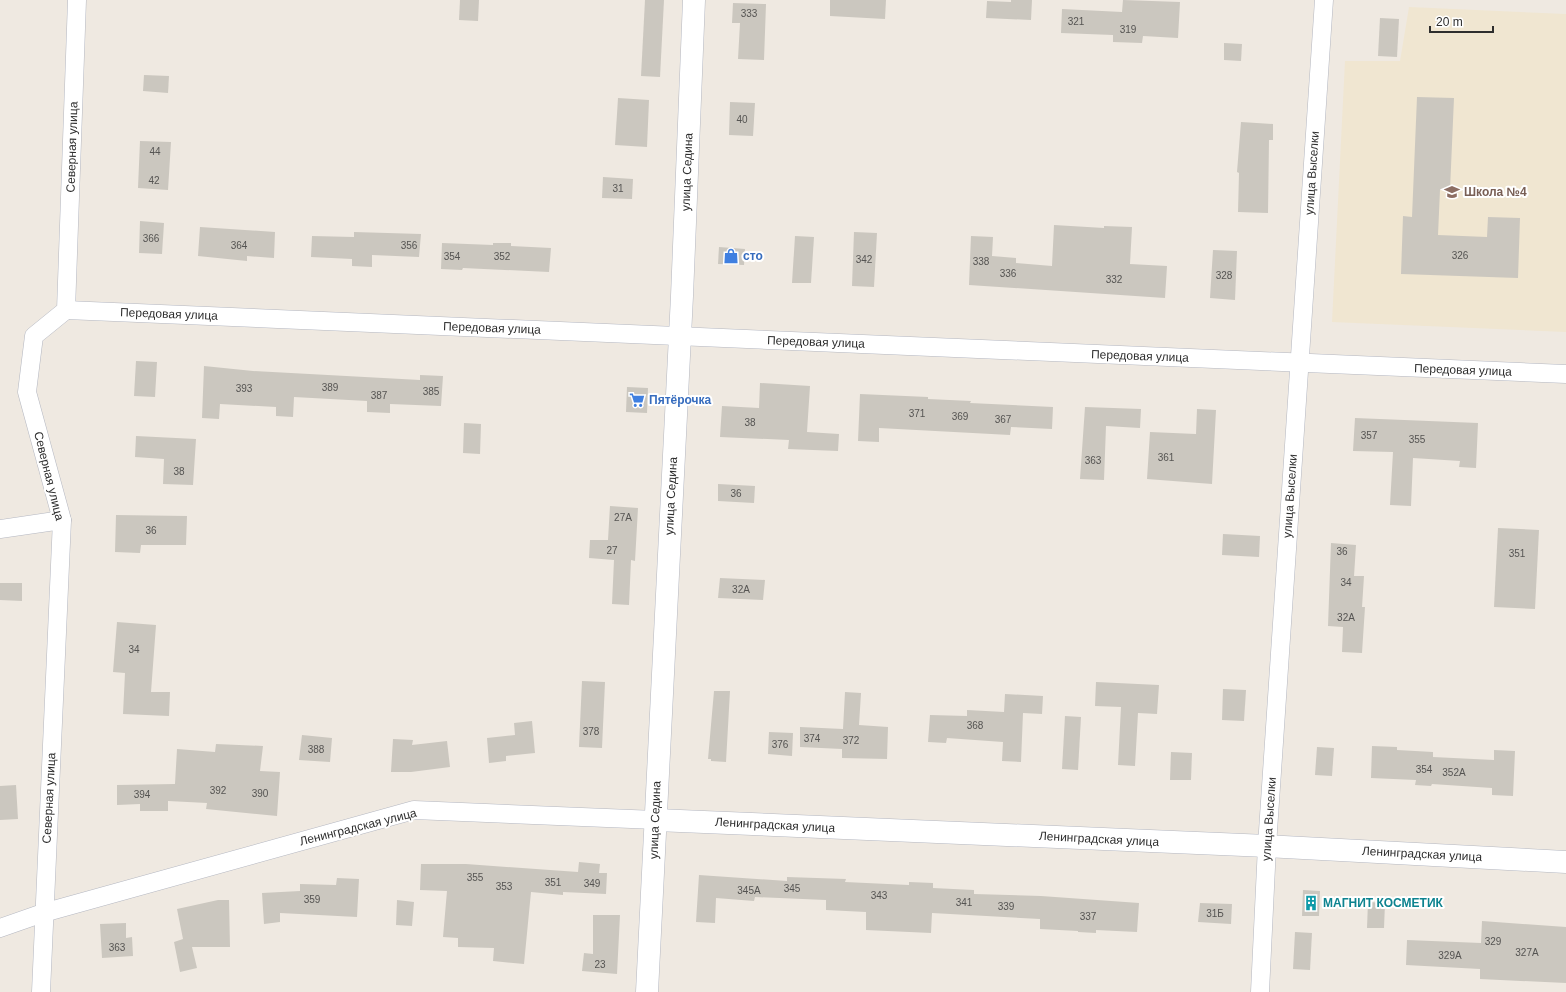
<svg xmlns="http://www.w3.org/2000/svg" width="1566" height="992" font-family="Arial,sans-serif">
	<rect width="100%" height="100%" fill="#efe9e1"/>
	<!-- education -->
	<polygon fill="#f0e6d1" points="1409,7 1566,14 1566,332 1332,322 1345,61 1400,61"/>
	<!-- building -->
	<g fill="#cbc7bf">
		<polygon points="460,0 479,0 478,21 459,20"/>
		<polygon points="645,0 664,0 660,77 641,76"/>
		<polygon points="830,0 886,0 885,19 830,16"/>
		<polygon points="1011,0 1032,0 1031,20 986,18 987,1 1011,2"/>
		<polygon points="1123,0 1180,2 1178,38 1143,36 1142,43 1113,42 1113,35 1061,33 1062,9 1122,12"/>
		<polygon points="733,3 766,4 764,60 738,59 740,23 732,23"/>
		<polygon points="1380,18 1399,19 1397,57 1378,56"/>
		<polygon points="1224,43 1242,44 1241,61 1224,60"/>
		<polygon points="144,75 169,76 168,93 143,91"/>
		<polygon points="1417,97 1454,98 1450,190 1440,190 1438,235 1487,237 1488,217 1520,218 1518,278 1401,274 1403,216 1412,217"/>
		<polygon points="618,98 649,100 647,147 615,145"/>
		<polygon points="730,102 755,103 753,136 729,135"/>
		<polygon points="1241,122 1273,124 1273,140 1269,140 1268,213 1238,212 1239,173 1237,172"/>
		<polygon points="140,141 171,142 168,190 138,188"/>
		<polygon points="603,177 633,179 632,199 602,198"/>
		<polygon points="140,221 164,223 162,254 139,253"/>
		<polygon points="1054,225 1104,228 1104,226 1132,227 1130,264 1167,266 1165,298 969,285 971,236 993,237 992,256 1016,258 1016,263 1052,266"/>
		<polygon points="200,227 275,232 274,258 247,256 247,261 198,256"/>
		<polygon points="354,232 421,234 419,257 372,255 372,267 352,266 352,259 311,257 312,236 354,237"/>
		<polygon points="854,232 877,233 874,287 852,286"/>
		<polygon points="795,236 814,237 811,283 792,283"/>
		<polygon points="442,243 493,245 493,243 511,243 511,246 551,248 549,272 463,268 462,270 441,269"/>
		<polygon points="719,247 745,249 744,265 718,264"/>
		<polygon points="1213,250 1237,251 1235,300 1210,298"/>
		<polygon points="136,361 157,362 155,397 134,396"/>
		<polygon points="204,366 253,371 420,380 420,375 443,376 441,406 390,404 390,413 367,412 367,401 294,397 293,417 276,416 276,407 220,404 219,419 202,418"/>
		<polygon points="760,383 810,386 807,432 839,434 838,451 788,449 789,440 720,437 722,406 759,408"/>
		<polygon points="627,387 648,388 647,413 626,412"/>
		<polygon points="860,394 928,397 928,399 971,401 970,403 1053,407 1052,429 1011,427 1010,435 879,428 879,442 858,441"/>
		<polygon points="1085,407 1141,409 1140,428 1106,426 1104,480 1080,479"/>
		<polygon points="1197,409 1216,410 1212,484 1147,479 1150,432 1196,434"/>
		<polygon points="1355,418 1478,423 1476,468 1459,467 1460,461 1413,458 1411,506 1390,505 1393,452 1353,451"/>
		<polygon points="464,423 481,424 480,454 463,453"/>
		<polygon points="136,436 196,439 193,485 163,484 164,459 135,457"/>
		<polygon points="718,484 755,486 754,503 718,501"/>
		<polygon points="610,506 638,508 635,561 631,560 629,605 612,604 614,560 589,558 590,540 608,540"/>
		<polygon points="116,515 187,516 186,545 141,545 140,553 115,552"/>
		<polygon points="1498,528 1539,530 1535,609 1494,607"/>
		<polygon points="1223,534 1260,536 1259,557 1222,555"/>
		<polygon points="1331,543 1356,545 1354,576 1364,576 1362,607 1365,607 1362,653 1342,652 1343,627 1328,626"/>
		<polygon points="720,578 765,580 763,600 718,598"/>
		<polygon points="0,583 22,583 22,601 0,600"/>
		<polygon points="117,622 156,625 151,692 170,692 169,716 123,714 125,673 113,672"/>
		<polygon points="582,681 605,682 602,748 579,747"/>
		<polygon points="1096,682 1159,685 1157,714 1138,713 1135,766 1118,765 1121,707 1095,706"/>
		<polygon points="1223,689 1246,690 1244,721 1222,720"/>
		<polygon points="714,691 730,691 726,762 711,761 711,759 708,759"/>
		<polygon points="845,692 861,693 859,725 888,727 887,759 842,758 842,749 800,747 800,727 843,729"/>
		<polygon points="1005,694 1043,696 1042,714 1023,713 1021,762 1002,761 1003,742 947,738 946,743 928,742 930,715 967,716 967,710 1004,712"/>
		<polygon points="1065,716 1081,717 1078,770 1062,769"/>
		<polygon points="532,721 535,753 506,756 506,761 489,763 487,738 515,735 514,723"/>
		<polygon points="769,732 793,733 792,756 768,754"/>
		<polygon points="302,735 332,738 330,762 299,760"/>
		<polygon points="393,739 413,740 412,745 447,741 450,767 411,772 391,772"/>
		<polygon points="216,744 263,746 260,771 280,772 277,816 206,809 207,803 168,801 168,811 140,811 140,804 117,805 117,785 175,784 177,749 215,752"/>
		<polygon points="1372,746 1397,747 1397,750 1433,752 1433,757 1494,760 1494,750 1515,751 1513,796 1492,795 1492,788 1432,784 1431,786 1415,785 1416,780 1371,778"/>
		<polygon points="1317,747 1334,748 1332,776 1315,775"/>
		<polygon points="1171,752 1192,753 1191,780 1170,780"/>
		<polygon points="16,785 18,819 0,820 0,786"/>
		<polygon points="579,862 600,864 599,873 607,873 606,894 563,892 563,895 531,892 524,964 493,961 494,948 458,947 458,938 443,937 447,891 420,890 421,864 466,864 578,872"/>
		<polygon points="699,875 787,881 787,877 846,879 845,882 909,885 909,882 933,883 933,888 974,890 974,894 1041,896 1139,903 1137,932 1096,930 1096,933 1078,932 1078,931 1040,929 1040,919 932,913 931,933 866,930 866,912 826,910 826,900 755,897 754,901 716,898 715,923 696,922"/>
		<polygon points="337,878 359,879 357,917 280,913 280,922 264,924 262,893 300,891 300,884 336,885"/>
		<polygon points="1303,890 1320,891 1319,916 1302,916"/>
		<polygon points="218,900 229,900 230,947 192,947 197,968 180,972 174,942 183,939 177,909"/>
		<polygon points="397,900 414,902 412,926 396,925"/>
		<polygon points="1368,902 1385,903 1384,928 1367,928"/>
		<polygon points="1200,903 1232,904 1231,924 1198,922"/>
		<polygon points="593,915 620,915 617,974 582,971 584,953 593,954"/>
		<polygon points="1482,921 1566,927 1566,983 1480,979 1480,969 1406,965 1407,940 1481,943"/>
		<polygon points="126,923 126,938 132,937 133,956 102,958 100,924"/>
		<polygon points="1295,932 1312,933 1310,970 1293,969"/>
	</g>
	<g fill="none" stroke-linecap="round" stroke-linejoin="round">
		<!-- street casing -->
		<g stroke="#b4b7c1" stroke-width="19">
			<g id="street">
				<polyline points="66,310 1566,374"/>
				<polyline points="0,529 62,520"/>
				<polyline points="0,928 43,913 414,810 656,820"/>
				<polyline points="41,992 62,520 27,392 34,336 66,310 77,0"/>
				<polyline points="1260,992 1267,846 1324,0"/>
			</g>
		</g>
		<!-- secondary casing -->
		<g stroke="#b4b7c1" stroke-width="23">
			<g id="secondary">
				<polyline points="656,820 1267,846 1566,862"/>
				<polyline points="647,992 682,296 694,0"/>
			</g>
		</g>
		<!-- street -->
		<use href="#street" stroke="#fff" stroke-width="18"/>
		<!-- secondary -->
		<use href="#secondary" stroke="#fff" stroke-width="22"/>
	</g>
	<!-- icons -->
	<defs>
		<g id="school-bare" transform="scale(1.2)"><path d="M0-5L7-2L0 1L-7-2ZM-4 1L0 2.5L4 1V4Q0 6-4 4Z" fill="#8d6e63" stroke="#fff" stroke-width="2.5" paint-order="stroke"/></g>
		<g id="shop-bare" transform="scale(1.2)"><path d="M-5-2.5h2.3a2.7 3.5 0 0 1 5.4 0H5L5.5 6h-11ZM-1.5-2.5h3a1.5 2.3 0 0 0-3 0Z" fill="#3f7fe0" stroke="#fff" stroke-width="2.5" paint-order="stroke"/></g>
		<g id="supermarket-bare" transform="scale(1.2)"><path d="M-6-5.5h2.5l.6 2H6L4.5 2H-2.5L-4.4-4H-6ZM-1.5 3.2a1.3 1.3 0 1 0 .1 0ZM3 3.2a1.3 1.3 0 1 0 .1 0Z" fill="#3f7fe0" stroke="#fff" stroke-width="2.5" paint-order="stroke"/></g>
		<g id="building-bare" transform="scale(1.2)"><path d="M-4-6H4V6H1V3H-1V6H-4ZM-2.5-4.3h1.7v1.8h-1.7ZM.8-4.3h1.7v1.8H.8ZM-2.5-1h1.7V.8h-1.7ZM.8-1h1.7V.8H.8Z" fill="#0f9aa8" stroke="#fff" stroke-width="2.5" paint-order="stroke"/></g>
	</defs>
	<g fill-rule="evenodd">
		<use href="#school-bare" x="1452" y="192"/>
		<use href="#shop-bare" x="731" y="256"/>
		<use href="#supermarket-bare" x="637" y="400"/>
		<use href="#building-bare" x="1311" y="903"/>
	</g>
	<g text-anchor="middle" stroke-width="4" stroke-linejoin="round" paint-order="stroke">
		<!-- number labels -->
		<g font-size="10" fill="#555452">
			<text x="749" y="17">333</text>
			<text x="1076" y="25">321</text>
			<text x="1128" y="33">319</text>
			<text x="742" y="123">40</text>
			<text x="155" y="155">44</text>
			<text x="154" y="184">42</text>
			<text x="618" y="192">31</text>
			<text x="151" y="242">366</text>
			<text x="239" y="249">364</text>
			<text x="409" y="249">356</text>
			<text x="1460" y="259">326</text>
			<text x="452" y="260">354</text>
			<text x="502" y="260">352</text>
			<text x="864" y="263">342</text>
			<text x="981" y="265">338</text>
			<text x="1008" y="277">336</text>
			<text x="1224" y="279">328</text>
			<text x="1114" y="283">332</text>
			<text x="330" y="391">389</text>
			<text x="244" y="392">393</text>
			<text x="431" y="395">385</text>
			<text x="379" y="399">387</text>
			<text x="917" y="417">371</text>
			<text x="960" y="420">369</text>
			<text x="1003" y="423">367</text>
			<text x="750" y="426">38</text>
			<text x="1369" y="439">357</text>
			<text x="1417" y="443">355</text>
			<text x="1166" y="461">361</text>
			<text x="1093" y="464">363</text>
			<text x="179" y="475">38</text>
			<text x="736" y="497">36</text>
			<text x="623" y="521">27А</text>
			<text x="151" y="534">36</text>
			<text x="612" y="554">27</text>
			<text x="1342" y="555">36</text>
			<text x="1517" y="557">351</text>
			<text x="1346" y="586">34</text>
			<text x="741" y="593">32А</text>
			<text x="1346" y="621">32А</text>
			<text x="134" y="653">34</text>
			<text x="975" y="729">368</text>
			<text x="591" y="735">378</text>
			<text x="812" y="742">374</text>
			<text x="851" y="744">372</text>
			<text x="780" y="748">376</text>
			<text x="316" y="753">388</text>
			<text x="1424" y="773">354</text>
			<text x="1454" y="776">352А</text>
			<text x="218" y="794">392</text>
			<text x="260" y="797">390</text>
			<text x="142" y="798">394</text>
			<text x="475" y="881">355</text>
			<text x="553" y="886">351</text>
			<text x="592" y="887">349</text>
			<text x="504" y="890">353</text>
			<text x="792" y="892">345</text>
			<text x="749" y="894">345А</text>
			<text x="879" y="899">343</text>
			<text x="312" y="903">359</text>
			<text x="964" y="906">341</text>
			<text x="1006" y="910">339</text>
			<text x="1215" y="917">31Б</text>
			<text x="1088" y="920">337</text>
			<text x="1493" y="945">329</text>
			<text x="117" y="951">363</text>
			<text x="1527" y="956">327А</text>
			<text x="1450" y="959">329А</text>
			<text x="600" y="968">23</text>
		</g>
		<!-- street labels -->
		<g font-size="12" fill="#2e2e2e" stroke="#fff">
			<text transform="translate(72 147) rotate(-88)" y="4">Северная улица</text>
			<text transform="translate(687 172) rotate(-88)" y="4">улица Седина</text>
			<text transform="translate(1312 173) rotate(-86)" y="4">улица Выселки</text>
			<text transform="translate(169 314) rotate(2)" y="4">Передовая улица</text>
			<text transform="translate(492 328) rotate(2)" y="4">Передовая улица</text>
			<text transform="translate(816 342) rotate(2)" y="4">Передовая улица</text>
			<text transform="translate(1140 356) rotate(2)" y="4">Передовая улица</text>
			<text transform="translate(1463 370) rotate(2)" y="4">Передовая улица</text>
			<text transform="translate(49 476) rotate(76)" y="4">Северная улица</text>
			<text transform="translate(671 496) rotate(-87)" y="4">улица Седина</text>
			<text transform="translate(1290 496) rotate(-86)" y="4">улица Выселки</text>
			<text transform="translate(49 798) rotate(-87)" y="4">Северная улица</text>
			<text transform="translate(1269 819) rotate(-86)" y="4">улица Выселки</text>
			<text transform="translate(655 820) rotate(-88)" y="4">улица Седина</text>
			<text transform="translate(775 825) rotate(3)" y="4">Ленинградская улица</text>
			<text transform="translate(358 827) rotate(-14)" y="4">Ленинградская улица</text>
			<text transform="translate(1099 839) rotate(3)" y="4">Ленинградская улица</text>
			<text transform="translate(1422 854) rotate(3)" y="4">Ленинградская улица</text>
		</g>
		<!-- education labels -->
		<g font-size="12" font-weight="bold" fill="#785e54" stroke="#fff" text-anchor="start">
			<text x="1464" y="196">Школа №4</text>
		</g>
		<!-- shop labels -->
		<g font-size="12" font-weight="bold" fill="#366cbe" stroke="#fff" text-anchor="start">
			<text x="743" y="260">сто</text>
			<text x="649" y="404">Пятёрочка</text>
		</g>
		<!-- culture labels -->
		<g font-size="12" font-weight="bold" fill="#0d838f" stroke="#fff" text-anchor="start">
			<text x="1323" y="907">МАГНИТ КОСМЕТИК</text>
		</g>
	</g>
	<!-- scale -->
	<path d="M1430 26v6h63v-6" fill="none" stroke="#2e2e2e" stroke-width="2"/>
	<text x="1436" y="26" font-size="12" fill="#2e2e2e" stroke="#ffffff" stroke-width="3" paint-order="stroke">20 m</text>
</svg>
